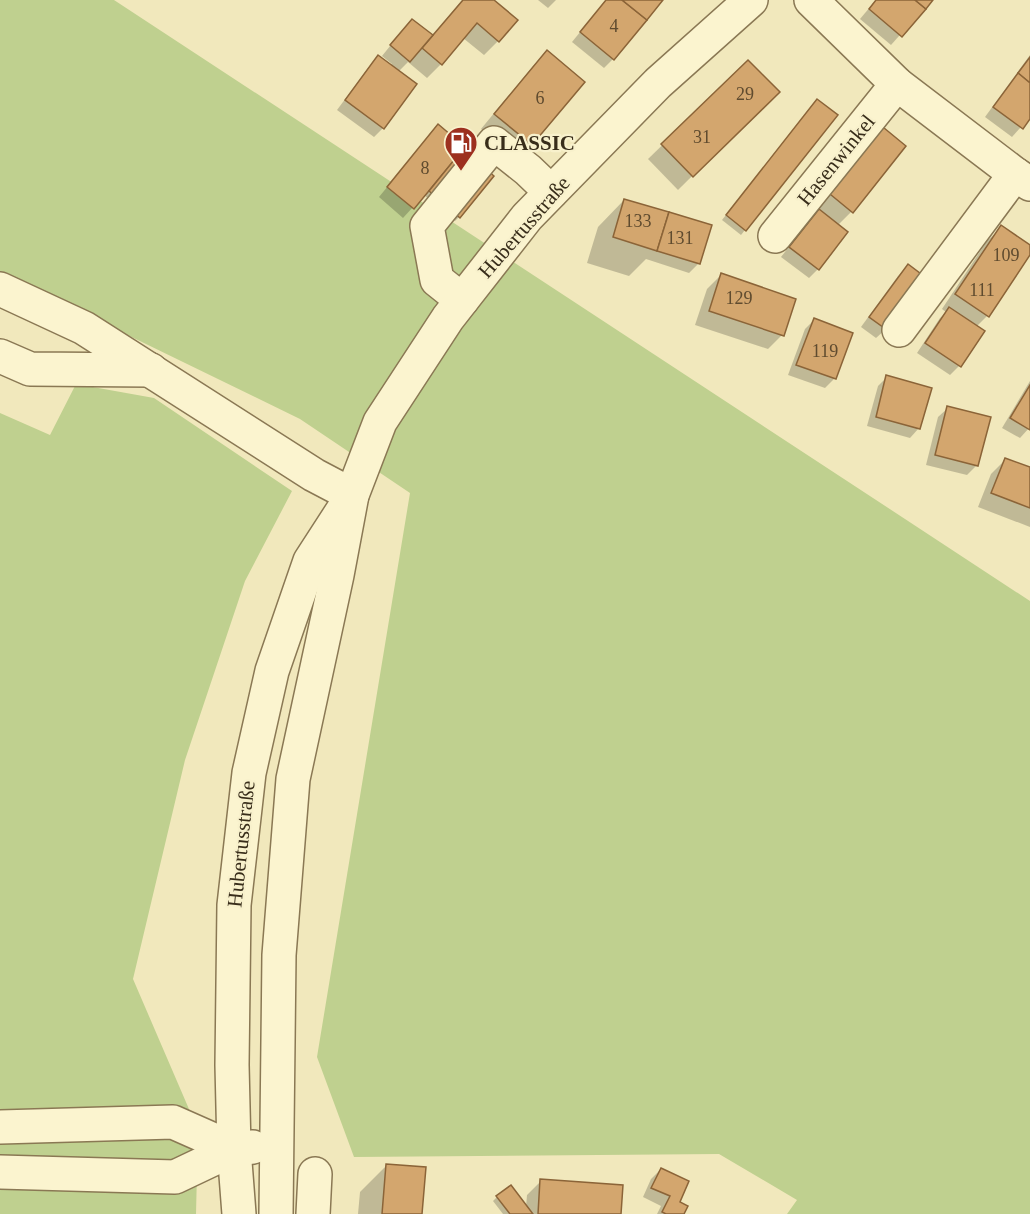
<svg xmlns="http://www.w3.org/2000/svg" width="1030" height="1214" font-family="Georgia,serif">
	<rect width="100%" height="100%" fill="#f1e8bc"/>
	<!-- green -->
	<g fill="#bfd08f">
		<polygon points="0,0 114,0 1030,601 1030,1214 787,1214 797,1200 719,1154 354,1157 317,1057 410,493 300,419 0,273"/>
		<polygon points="76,384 154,398 292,491 245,581 185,760 133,979 198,1130 196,1214 0,1214 0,413 50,435"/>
	</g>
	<!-- shadow -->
	<g fill="#0003">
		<polygon points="462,0 492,0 498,41 484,55 463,38 441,64 427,78 408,62 398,72 383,128 374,137 337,110 369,67 378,57 390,66 392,64 382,56 403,30 432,36"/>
		<polygon points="538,0 556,0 548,8"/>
		<polygon points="606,0 661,0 613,59 604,68 572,42"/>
		<polygon points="876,0 931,0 891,45 860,19"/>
		<polygon points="547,52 583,82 531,144 517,158 481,129 533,66"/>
		<polygon points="1030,55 1030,117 1012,137 985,117"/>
		<polygon points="748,62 777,92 678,190 648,159"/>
		<polygon points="813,105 745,230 741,235 722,220"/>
		<polygon points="429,136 459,217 455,221 424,195 403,218 379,197"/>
		<polygon points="864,140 851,212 838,225 818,269 809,278 781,257 810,220 819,211 812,205"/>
		<polygon points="624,200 699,263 689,273 646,259 629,276 587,263 598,227"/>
		<polygon points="1002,227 1030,247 1030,253 987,316 976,327 959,366 950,375 917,353 940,318 946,312 942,309 987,241"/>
		<polygon points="908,266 886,329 876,338 861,327 898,276"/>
		<polygon points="721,275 782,335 768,349 695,325 707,289"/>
		<polygon points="814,320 851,334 834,379 825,388 788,375 805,329"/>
		<polygon points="887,377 919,428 910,438 867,426 878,386"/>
		<polygon points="1030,381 1030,427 1020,438 1002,428"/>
		<polygon points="948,408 977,465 967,475 926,465 938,417"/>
		<polygon points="1005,460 1030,469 1030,527 978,507 991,474"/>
		<polygon points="386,1166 421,1214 358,1214 360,1192"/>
		<polygon points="661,1169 678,1202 683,1214 657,1214 661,1206 643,1197 651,1179"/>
		<polygon points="541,1181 620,1214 503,1214 493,1201 497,1197 526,1207 527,1195"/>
	</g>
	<!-- building -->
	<g fill="#d3a66e" stroke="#8b6438" stroke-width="1.5">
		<polygon points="463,0 494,0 518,20 499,42 477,23 442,65 422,48"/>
		<polygon points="606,0 622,0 647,20 614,60 580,32"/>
		<polygon points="622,0 663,0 647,20"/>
		<polygon points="876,0 915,0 926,9 902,37 869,9"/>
		<polygon points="915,0 933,0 926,9"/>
		<polygon points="412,19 433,35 410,62 390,45"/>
		<polygon points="547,50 585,82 532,145 494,114"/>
		<polygon points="378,55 417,84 384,129 345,100"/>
		<polygon points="1030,57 1030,83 1018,73"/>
		<polygon points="748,60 780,92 693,177 661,144"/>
		<polygon points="1018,73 1030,83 1030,119 1023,129 993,107"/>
		<polygon points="817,99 838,115 746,231 726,215"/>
		<polygon points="878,123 906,146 853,213 825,190"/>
		<polygon points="438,124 465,147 414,209 387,187"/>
		<polygon points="463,149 494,176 460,218 429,191"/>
		<polygon points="624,199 669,212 657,251 613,237"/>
		<polygon points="819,209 848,232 819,270 789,247"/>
		<polygon points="669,212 712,225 700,264 657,251"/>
		<polygon points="1001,225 1030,245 1030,255 989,317 955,294"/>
		<polygon points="908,264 925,277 887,330 869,317"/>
		<polygon points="721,273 796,299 784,336 709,311"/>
		<polygon points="949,307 985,331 961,367 925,343"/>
		<polygon points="814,318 853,333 836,379 796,365"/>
		<polygon points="886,375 932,388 920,429 876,417"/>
		<polygon points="1030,385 1030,430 1010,418"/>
		<polygon points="947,406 991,417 978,466 935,455"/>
		<polygon points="1005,458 1030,467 1030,508 991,493"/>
		<polygon points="386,1164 426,1167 422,1214 382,1214"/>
		<polygon points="661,1168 689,1181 680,1202 688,1206 684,1214 666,1214 662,1212 670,1196 651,1188"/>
		<polygon points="540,1179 623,1185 621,1214 538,1214"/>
		<polygon points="511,1185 533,1214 510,1214 496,1196"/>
	</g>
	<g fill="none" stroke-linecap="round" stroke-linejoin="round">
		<!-- minor casing -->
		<g stroke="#8a7854" stroke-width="36">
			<g id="minor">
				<polyline points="811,0 897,84 1015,174 1030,184"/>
				<polyline points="775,236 897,84"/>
				<polyline points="0,289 84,328 314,475 352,495"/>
				<polyline points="462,300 437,280 427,226 494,143 528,170 551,192"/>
				<polyline points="899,330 1015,174"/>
				<polyline points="0,356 30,369 151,370"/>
				<polyline points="0,1127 173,1122 234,1149"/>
				<polyline points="0,1172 175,1177 234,1149 253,1147"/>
				<polyline points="239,1214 234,1149 232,1065 234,905 249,773 272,671 310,561 343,510"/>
				<polyline points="276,1214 279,955 293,779 337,575 352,495 380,422 448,318 527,217 658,83 751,0"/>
				<polyline points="313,1214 315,1174"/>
			</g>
		</g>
		<!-- minor -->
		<use href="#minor" stroke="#fbf4cf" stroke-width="33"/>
	</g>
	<!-- icons -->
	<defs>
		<g id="fuel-pin" transform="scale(1.725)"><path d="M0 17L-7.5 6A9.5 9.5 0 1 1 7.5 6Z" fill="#9d301f" stroke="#f8f1cc"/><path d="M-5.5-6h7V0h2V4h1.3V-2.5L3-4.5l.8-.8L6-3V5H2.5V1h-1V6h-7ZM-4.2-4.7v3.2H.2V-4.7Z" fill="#fff"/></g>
	</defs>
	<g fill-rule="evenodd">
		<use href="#fuel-pin" x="461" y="143"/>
	</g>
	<g text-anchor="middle" stroke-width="4.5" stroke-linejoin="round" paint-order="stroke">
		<!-- number labels -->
		<g font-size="18" fill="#5f4b2f">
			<text x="614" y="32">4</text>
			<text x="745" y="100">29</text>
			<text x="540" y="104">6</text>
			<text x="702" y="143">31</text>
			<text x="425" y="174">8</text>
			<text x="638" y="227">133</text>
			<text x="680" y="244">131</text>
			<text x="1006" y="261">109</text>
			<text x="982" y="296">111</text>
			<text x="739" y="304">129</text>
			<text x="825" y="357">119</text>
		</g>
		<!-- poi labels -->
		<g font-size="21" font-weight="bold" fill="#382d1a" stroke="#f8f1cc" text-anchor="start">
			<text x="484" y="150">CLASSIC</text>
		</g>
		<!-- street labels -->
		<g font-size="21" fill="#382d1a" stroke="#f8f1cc">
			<text transform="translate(836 160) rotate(-51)" y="7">Hasenwinkel</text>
			<text transform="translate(524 227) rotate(-49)" y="7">Hubertusstraße</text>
			<text transform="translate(241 844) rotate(-84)" y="7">Hubertusstraße</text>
		</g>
	</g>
</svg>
